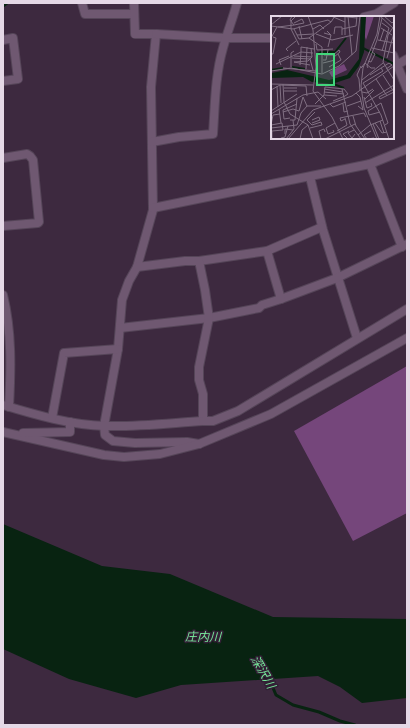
<svg xmlns="http://www.w3.org/2000/svg" width="410" height="728" font-family="'Fira Sans','Noto Sans JP',sans-serif">
	<rect width="100%" height="100%" fill="#3d293f"/>
	<!-- green -->
	<polygon fill="#75467b" points="407,366 407,513 353,541 294,431"/>
	<!-- water -->
	<polygon fill="#082311" points="3,524 102,566 170,574 273,617 407,619 407,698 362,703 340,687 318,676 181,685 136,698 69,679 3,649"/>
	<g fill="none" stroke-linecap="round" stroke-linejoin="round">
		<!-- stream -->
		<g stroke="#082311" stroke-width="3">
			<polyline points="3,6 7,3"/>
			<polyline points="268,676 276,695 293,705 319,712 340,721 355,725"/>
		</g>
		<!-- minor casing -->
		<g stroke="#554558" stroke-width="10">
			<g id="minor">
				<polyline points="82,3 85,14 134,14"/>
				<polyline points="134,3 135,34 156,34 151,87 153,210 137,267 129,281 122,300 118,349 104,426 105,435 113,441 135,443 187,442 199,444"/>
				<polyline points="364,17 376,14 394,3"/>
				<polyline points="156,34 226,38 272,38"/>
				<polyline points="3,40 13,38 18,79 3,81"/>
				<polyline points="393,55 407,89"/>
				<polyline points="397,65 407,59"/>
				<path d="M152 142 179 137 213 134C215 105 215 76 223 48 227 33 233 18 237 3"/>
				<polyline points="3,158 27,154 30,156 33,160 39,222 38,223 3,226"/>
				<polyline points="370,164 402,247"/>
				<polyline points="310,177 323,230 357,338"/>
				<polyline points="153,208 370,164 407,149"/>
				<polyline points="267,251 322,227"/>
				<path d="M3 295C12 332 11 369 9 407"/>
				<polyline points="281,299 337,278 407,244"/>
				<polyline points="120,328 209,318 259,308 262,305 281,299 267,251 199,261"/>
				<path d="M3 405C36 415 71 425 105 426 138 427 171 423 203 421V394L199 380V367L209 318 205 290 199 261H185L137 267"/>
				<polyline points="52,418 64,353 118,349"/>
				<polyline points="203,421 213,421 238,411 407,309"/>
				<polyline points="3,432 104,455 124,457 160,454 199,444 271,414 407,338"/>
				<polyline points="23,433 70,432 70,422"/>
			</g>
		</g>
		<!-- minor -->
		<use href="#minor" stroke="#6f5871" stroke-width="8"/>
	</g>
	<g text-anchor="middle" stroke-width="3" stroke-linejoin="round" paint-order="stroke">
		<!-- water labels -->
		<g font-size="12" font-style="italic" fill="#75e698" stroke="#321f35">
			<text transform="translate(203 637) rotate(1)" y="4">庄内川</text>
			<text transform="translate(263 672) rotate(60)" y="4">深沢川</text>
		</g>
	</g>
	<!-- overview -->
	<g transform="translate(271 16)">
		<rect width="123" height="123" fill="#3d293f"/>
		<path d="M95 0H103L95 24 93 18ZM73 48 76 54 61 61 58 56Z" fill="#75467b"/>
		<path d="M90 0H95L93 36 88 50 79 62 61 68 41 66 32 61 0 62 1 57 16 54 58 64 76 59 88 43Z" fill="#082311"/>
		<path fill="none" stroke="#082311" stroke-width="2" d="M92 32 123 48M45 39 50 36H64L75 22M21 51 34 53M0 54 12 52M57 66 73 72"/>
		<path fill="none" stroke="#806f82" stroke-width="1" d="M25 0 20 5V13L28 29M37 0 42 14 45 51 42 75 61 101 72 123M60 0 74 6M67 0 86 2M74 0V19M77 0 81 39M109 0 123 13M113 0 121 7 123 5M23 7 31 3 33 7 23 9M111 7 118 12 111 35M0 9 11 0M0 10 22 13 57 4 60 6 64 0M28 10 31 23M123 10 117 19 112 46 123 64M7 11 23 9 19 4 21 0M110 12 121 19M23 13 28 23 38 22 51 31V57M42 13 49 9 53 13M71 13 85 10 86 0M53 17 60 19 56 15M45 18 61 24 82 19M63 18 64 11H71V19M26 19 42 18M0 22 6 11M38 22 60 6M107 24 123 27M109 25 113 13M45 28 46 34 62 33M57 31 60 19M101 32 123 37M17 35 15 33 25 25M0 38H2L5 22 2 21M53 39H62L68 34 69 36 63 41M23 40 41 41M21 42 39 43 42 54M116 42 123 17M52 44H55L57 34M97 45 100 46 104 38 101 36M23 46 37 45 41 41 40 32M23 46 39 49M52 47 64 44M5 48 30 36V31L43 33M10 49 8 44 18 40M29 49 30 36 42 37M92 50 90 52 94 47 100 52H104M20 51V37L23 35M58 51 70 44 67 38M12 52 45 55M97 52 96 50 106 24 111 2M35 53 36 31M0 55 20 52 51 58 68 50 85 35 89 0M99 59 118 47 121 49 115 53M112 59 123 76M105 63 116 80M91 64 112 47M92 67 110 99 118 123M92 67 112 55 110 52M0 68 42 69M12 68 13 86 19 98 37 109 42 123M9 69 10 87M6 70 7 91M13 72H26M53 73 72 76M71 73 79 108 90 123M0 74 9 69 35 70 36 80M13 75H26M89 75 88 63 86 59 90 50M53 76 73 78M91 76 96 77 102 73M85 77 89 81 92 94 87 90M53 79 54 71 73 73 77 78 74 80M93 81 96 92 101 90 100 87M108 81 109 83 123 76M108 81 121 74M94 83 103 74M62 85 74 80M94 87 123 69M44 88 53 79 66 80M59 88 62 91 75 86M72 88 73 96 77 95M76 90 90 85M8 93 10 107M0 95 26 78M12 96 22 93 28 95 32 81 36 90M109 96 98 99 97 95 110 87 117 107 114 109M0 98 32 79 47 76 55 83M82 100 85 110 94 123M19 102 13 103 12 94 26 88M74 103 70 105 69 102 93 97 95 101M19 104H24L26 82M109 105 113 117M41 107 49 104 48 101 41 104M104 107 111 117 116 116M102 108 108 123M41 109 36 104 44 96M0 112 26 109 30 97 36 90H50M39 112 51 109 50 106 41 109M62 114 63 116 57 118 55 112 64 107M83 114 77 117 81 122 84 118M66 115 76 109 74 102M100 115 93 119 96 123 103 122M14 118V113L22 114M87 119 99 109 112 104M10 122 14 121 17 110M1 123V115L12 114 11 107 0 109 2 99 9 98M15 123 23 113 22 104M17 123 42 94 81 80 123 50M29 123 31 114 37 109M50 123 48 115 53 113 54 116M54 123 84 108M77 123 72 118 78 115M106 123 93 92 90 70 92 52 106 18 109 0"/>
		<path fill="#42d77b" fill-opacity="0.15" stroke="#42d77b" stroke-width="2" d="M46 38H63V69H46Z"/>
		<rect width="123" height="123" fill="none" stroke="#e5d8e6" stroke-width="2"/>
	</g>
	<!-- border -->
	<rect width="410" height="728" fill="none" stroke="#e5d8e6" stroke-width="8"/>
</svg>
